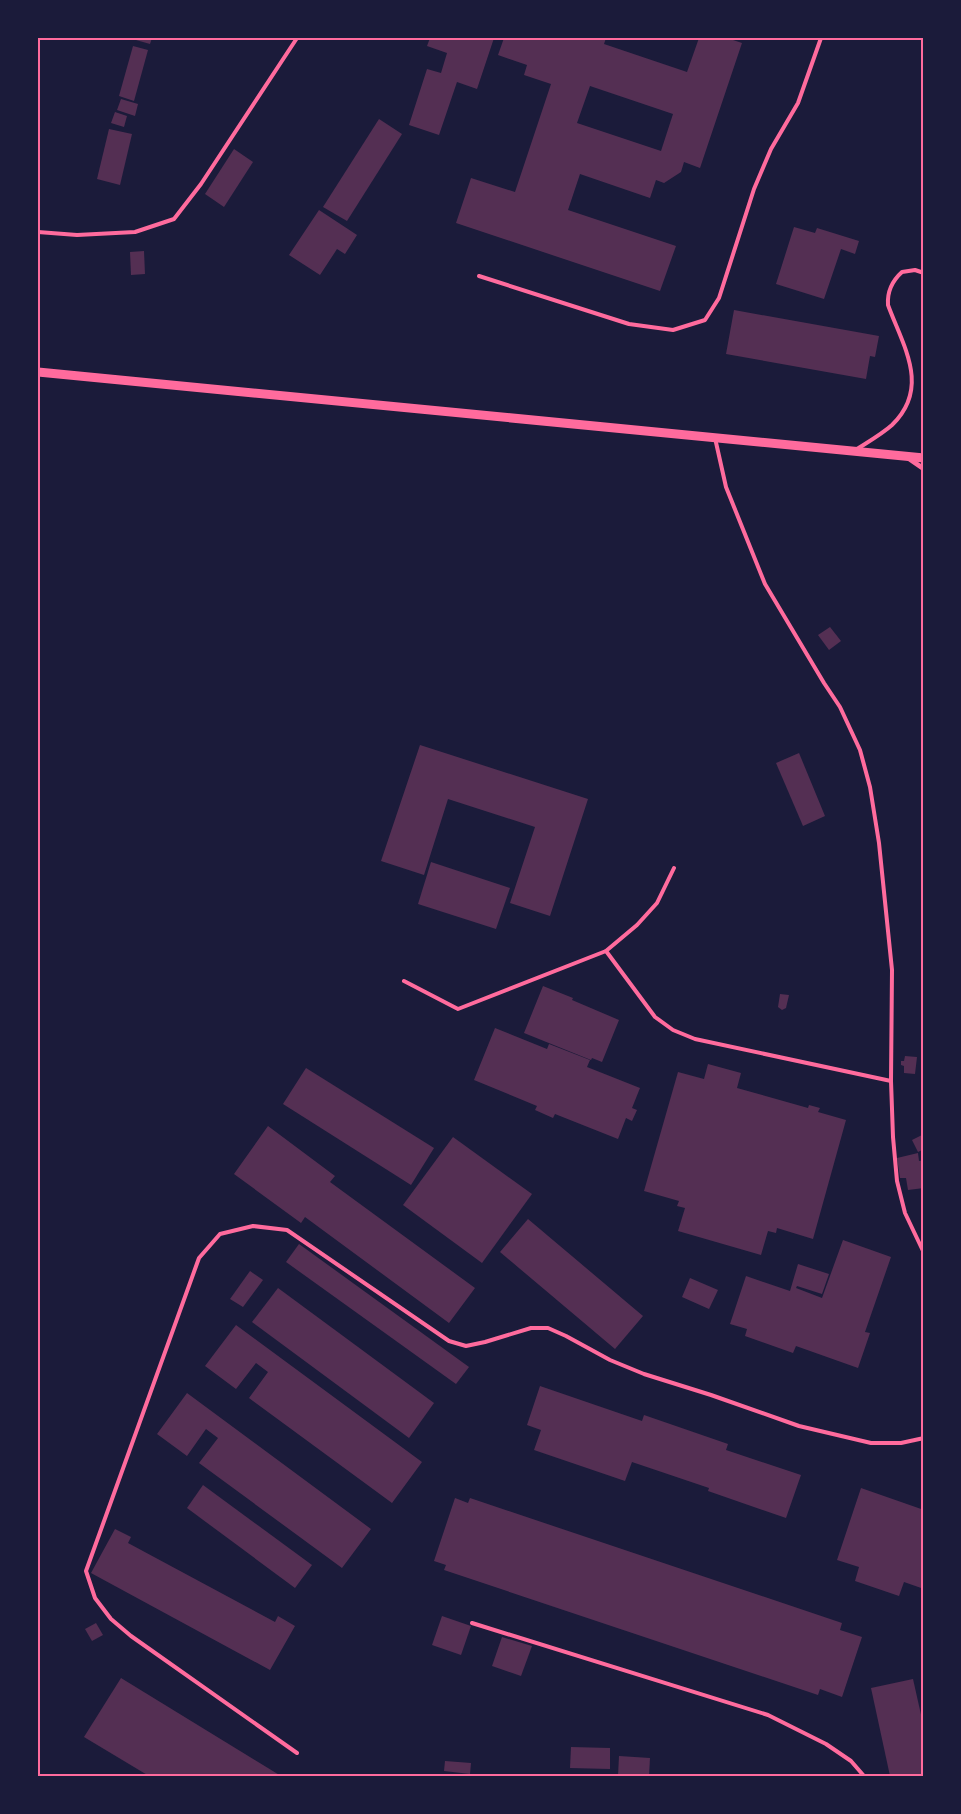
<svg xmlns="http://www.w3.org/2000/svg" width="961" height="1814" font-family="'Public Sans',sans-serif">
	<rect width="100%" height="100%" fill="#1b1b3a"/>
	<!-- building -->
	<g fill="#542f53" fill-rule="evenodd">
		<polygon points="137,38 152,38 150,44 136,40"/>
		<polygon points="430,38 494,38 477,89 457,82 439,135 409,125 427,69 441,73 447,53 427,46"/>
		<path d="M504 38H606L604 44 687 72 699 38H727L742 43 700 168 684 162 681 172 664 183 656 180 650 198 580 174 568 210 676 246 660 291 456 223 471 178 515 192 551 84 524 75 527 65 498 55ZM590 86 673 114 661 151 577 123Z"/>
		<polygon points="133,46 148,50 134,101 119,96"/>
		<polygon points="121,99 138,104 135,116 117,110"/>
		<polygon points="115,112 127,116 124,127 111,123"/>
		<polygon points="379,119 402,134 347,221 323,207"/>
		<polygon points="109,129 132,134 120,185 97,179"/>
		<polygon points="234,149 253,162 224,207 205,194"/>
		<polygon points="319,210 357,235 345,254 337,249 320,275 289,255"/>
		<polygon points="794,227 815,233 817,228 859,241 855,254 841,249 824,299 776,284"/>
		<polygon points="144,251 145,274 131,275 130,252"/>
		<polygon points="734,310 879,336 875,357 870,356 866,379 726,354"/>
		<polygon points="830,627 841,641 829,650 818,635"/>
		<polygon points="420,745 588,799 550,916 510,903 535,827 448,799 424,875 381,861"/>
		<polygon points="799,753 825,816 803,826 776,763"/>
		<polygon points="431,862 510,888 496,929 418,904"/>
		<polygon points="543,986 573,998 572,1000 619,1020 602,1062 592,1058 591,1060 524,1033"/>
		<polygon points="780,994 789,995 786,1008 782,1010 778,1007"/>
		<polygon points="495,1028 547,1049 549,1044 590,1060 587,1067 640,1088 632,1108 637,1110 632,1121 626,1118 618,1139 555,1114 553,1118 535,1110 537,1106 474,1080"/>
		<polygon points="905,1056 917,1057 915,1074 904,1073 904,1066 901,1065 901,1061 904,1061"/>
		<polygon points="708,1064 741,1073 737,1088 808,1108 809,1105 820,1108 818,1112 846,1120 813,1239 777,1228 776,1233 768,1231 761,1255 678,1231 685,1208 677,1206 679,1201 644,1191 678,1072 704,1079"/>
		<polygon points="306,1068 434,1148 411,1185 283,1104"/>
		<polygon points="268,1126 335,1176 330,1182 475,1288 449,1323 305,1217 301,1223 234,1174"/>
		<polygon points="924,1134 924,1149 918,1152 912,1140"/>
		<polygon points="453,1137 532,1194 482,1263 403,1205"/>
		<polygon points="918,1153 919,1161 924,1160 924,1175 922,1176 924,1188 908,1190 906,1178 900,1178 897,1158"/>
		<polygon points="528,1219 643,1316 615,1349 500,1252"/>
		<polygon points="843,1240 891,1257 865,1332 870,1333 858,1368 796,1346 793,1353 745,1336 747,1329 730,1324 746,1276 790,1291 798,1264 829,1274 822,1294 797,1286 796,1288 822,1298"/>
		<polygon points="299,1244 469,1367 456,1384 286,1262"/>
		<polygon points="250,1271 263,1280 243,1307 230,1299"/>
		<polygon points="690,1278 718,1290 709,1309 682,1297"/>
		<polygon points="278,1288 434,1403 409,1438 252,1322"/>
		<polygon points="236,1325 422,1462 392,1503 249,1398 268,1372 256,1363 236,1389 205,1366"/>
		<polygon points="540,1386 642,1421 644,1415 728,1444 726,1450 801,1475 786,1518 708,1491 709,1488 632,1462 625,1481 534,1450 541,1430 527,1425"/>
		<polygon points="187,1393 371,1529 342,1568 199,1463 218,1438 206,1429 187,1456 157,1434"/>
		<polygon points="203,1485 312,1565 295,1588 187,1508"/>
		<polygon points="861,1488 924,1510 924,1589 904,1582 899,1596 855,1581 859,1567 837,1560"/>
		<polygon points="455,1498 468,1503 470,1498 842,1623 840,1630 862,1637 842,1697 820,1689 818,1695 444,1570 446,1565 434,1561"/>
		<polygon points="115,1529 131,1537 128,1543 275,1622 278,1616 295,1626 270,1670 91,1573"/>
		<polygon points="442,1616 471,1626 461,1655 432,1645"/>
		<polygon points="96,1623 103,1635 92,1641 85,1629"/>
		<polygon points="502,1637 532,1646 521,1676 492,1666"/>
		<polygon points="121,1678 281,1776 149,1776 84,1737"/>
		<polygon points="913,1679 924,1728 924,1776 890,1776 871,1688"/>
		<polygon points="571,1747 610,1748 610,1769 570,1768"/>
		<polygon points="619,1756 650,1758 649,1776 618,1776"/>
		<polygon points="445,1761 471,1763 470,1774 444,1771"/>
	</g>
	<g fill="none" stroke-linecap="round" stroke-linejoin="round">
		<!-- service -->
		<g stroke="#ff6b9d" stroke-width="4">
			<polyline points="38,232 77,235 135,232 174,219 201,184 297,38"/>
			<polyline points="479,276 629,324 673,330 705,320 719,298 754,189 771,149 798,103 821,38"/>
			<polyline points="715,438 726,487 765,584 824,683 840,707 860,750 870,787 879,843 892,970 891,1081 893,1137 897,1181 905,1213 924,1253"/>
			<path d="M857 449C868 442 882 434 892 425 931 387 903 346 888 305 887 291 892 281 902 272L915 270 924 273"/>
			<polyline points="606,951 655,1017 673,1030 695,1039 891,1081"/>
			<polyline points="404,981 458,1009 606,951 637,925 657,903 674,868"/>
			<polyline points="472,1623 768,1715 826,1744 851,1761 864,1776"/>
			<polyline points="297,1753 131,1636 111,1619 95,1598 86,1571 199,1258 220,1234 253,1226 287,1230 449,1341 466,1346 485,1342 531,1328 548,1328 566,1336 610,1360 644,1374 711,1395 799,1426 871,1443 901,1443 924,1438"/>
		</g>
		<!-- minor -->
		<polyline stroke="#ff6b9d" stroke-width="5" points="908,458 924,469"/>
		<!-- tertiary -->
		<polyline stroke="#ff6b9d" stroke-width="9" points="38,372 924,458"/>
	</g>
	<!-- border -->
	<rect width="961" height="1814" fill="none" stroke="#1b1b3a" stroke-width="78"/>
	<rect x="39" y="39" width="883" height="1736" fill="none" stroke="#ff6b9d" stroke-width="2"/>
</svg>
